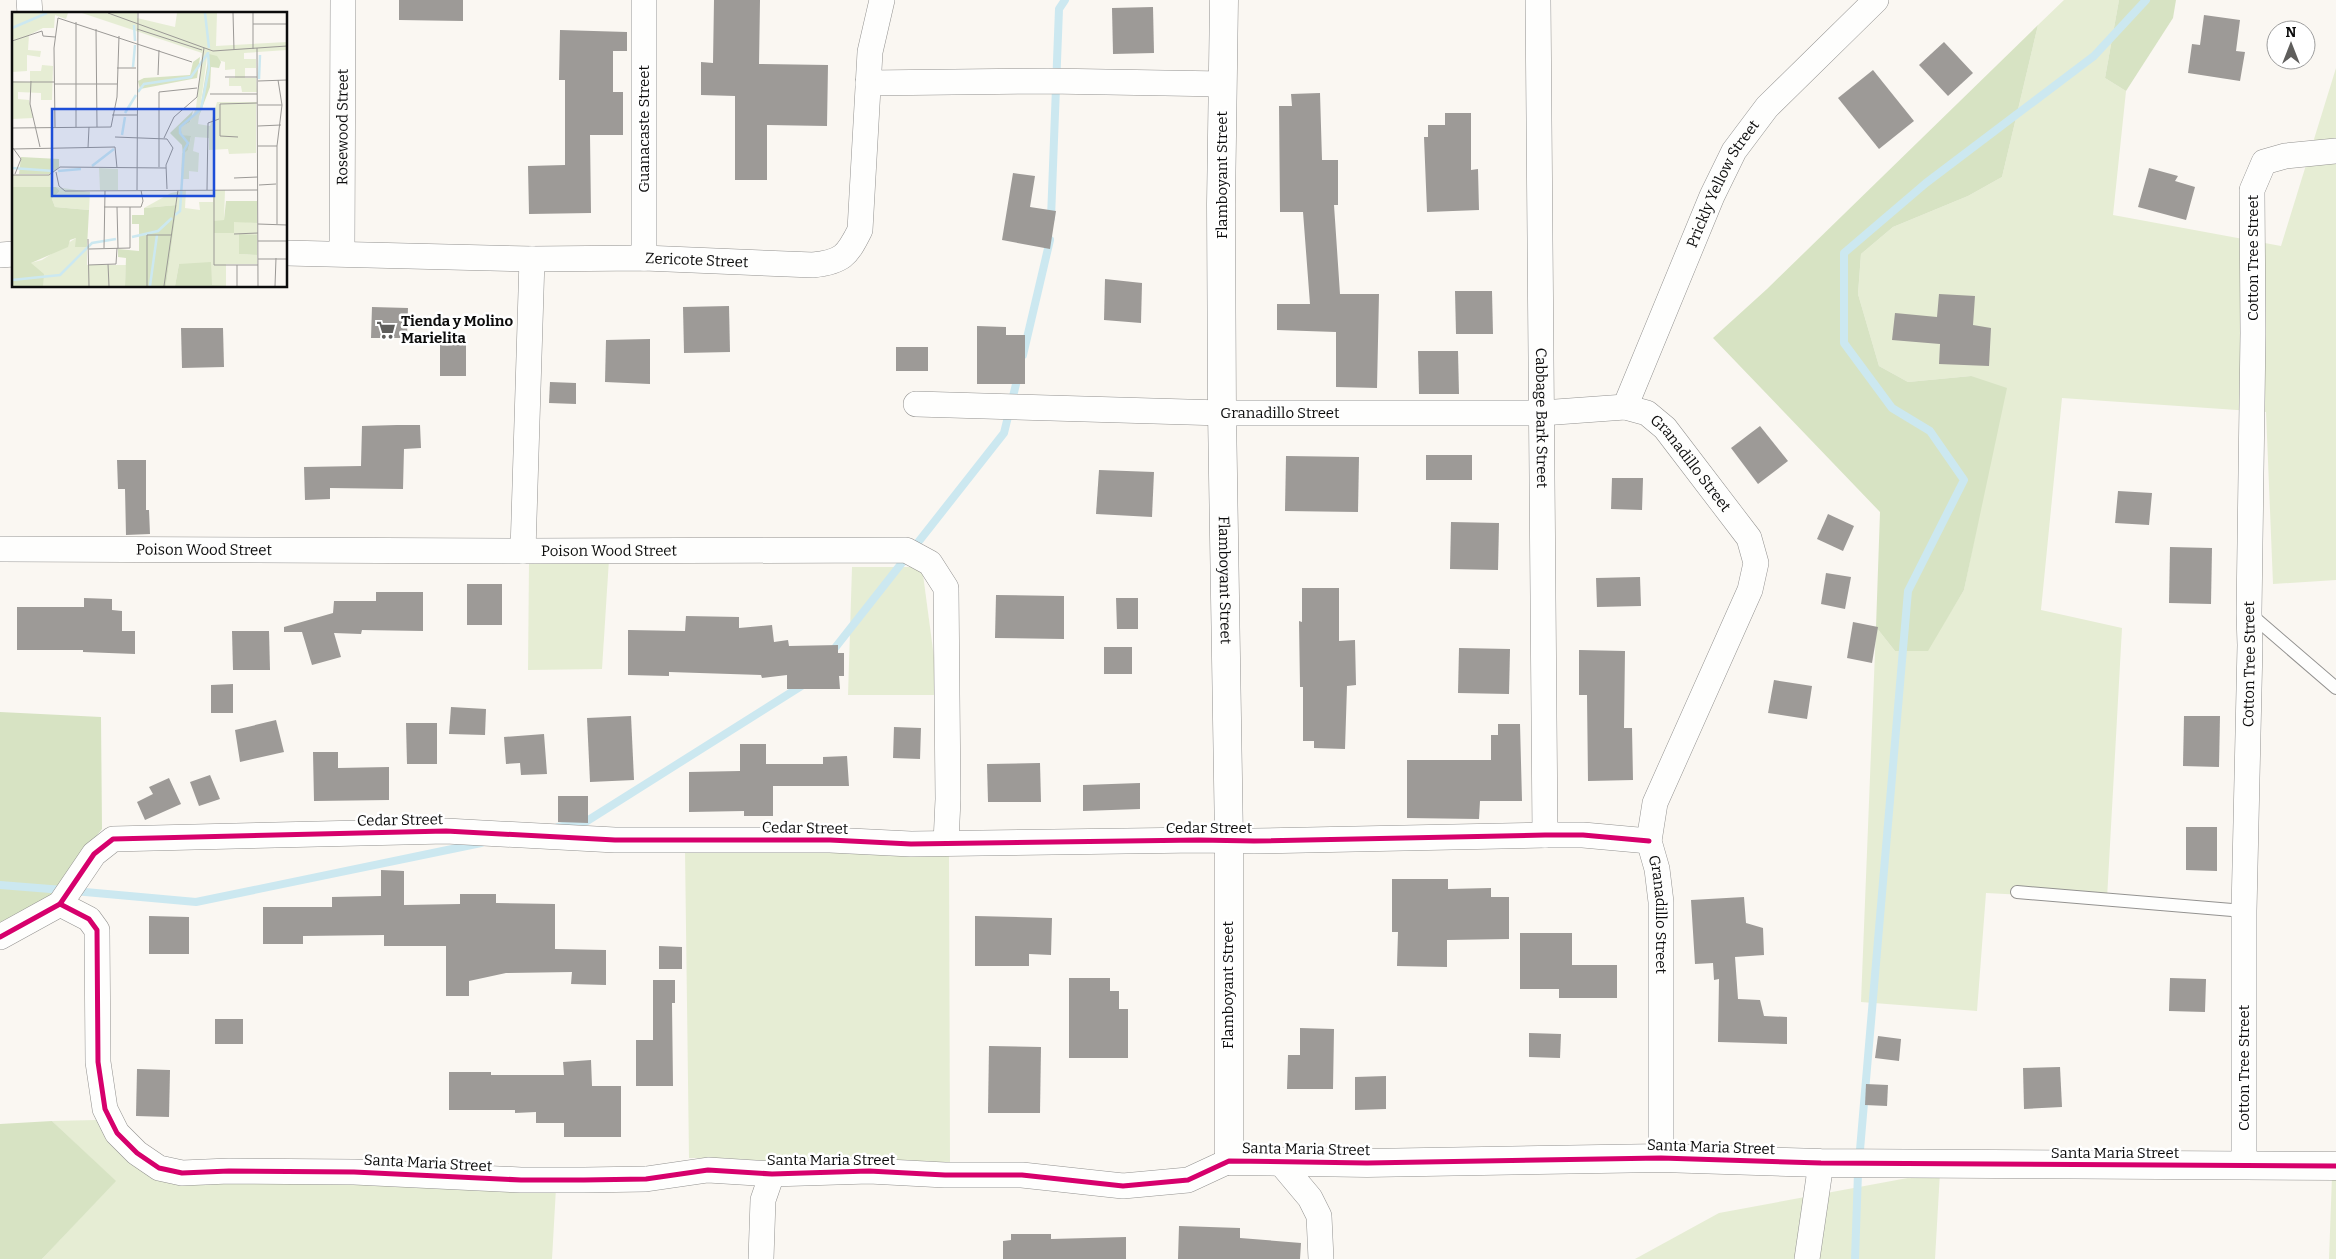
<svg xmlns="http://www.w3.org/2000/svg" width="2336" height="1259" font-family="Bitter,serif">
	<rect width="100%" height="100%" fill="#faf7f2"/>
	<!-- green -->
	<g fill="#e6edd4">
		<polygon points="2064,0 2119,0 2105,78 2126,91 2113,215 2281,246 2336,68 2336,580 2273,584 2266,412 2062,398 2041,610 2122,628 2107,899 1986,893 1977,1011 1861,1002 1876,627 1895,651 1927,651 1964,590 1982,501 1971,376 1908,382 1879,366 1858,294 1861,254 1893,227 1968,196 2002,177 2038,25"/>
		<polygon points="609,559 602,669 528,670 529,562"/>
		<polygon points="852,567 922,567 939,695 848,695"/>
		<polygon points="787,848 949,856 950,1163 849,1157 767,1161 721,1158 689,1158 685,850"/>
		<polygon points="97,1120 130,1158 556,1188 552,1259 42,1259 115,1181 52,1121"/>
		<polygon points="1940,1172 1935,1259 1635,1259 1719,1213"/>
		<polygon points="2332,1176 2336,1176 2336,1259 2329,1259"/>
	</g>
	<!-- forest -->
	<g fill="#d7e3c3">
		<polygon points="2119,0 2176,0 2173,18 2126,91 2105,78"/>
		<polygon points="2038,25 2002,177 1968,196 1893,227 1861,254 1858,294 1879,366 1908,382 1971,376 2007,388 1964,590 1928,651 1895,651 1876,627 1880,512 1713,338 1767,289"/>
		<polygon points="0,712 101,717 102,829 82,854 61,891 0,930"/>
		<polygon points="52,1121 116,1181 42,1259 0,1259 0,1124"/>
	</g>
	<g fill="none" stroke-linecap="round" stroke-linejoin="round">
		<!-- stream -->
		<g stroke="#cce8f0" stroke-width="8">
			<polyline points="1051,218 1059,9 1065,0"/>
			<polyline points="1023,355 1050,240"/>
			<polyline points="831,653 1004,433 1018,376"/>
			<polyline points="558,827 587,821 806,683"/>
			<polyline points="0,885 63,890"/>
			<polyline points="74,891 196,902 481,843"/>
			<polyline points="1855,1259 1858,1173 1908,591 1964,480 1930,431 1892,408 1844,343 1844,253 1926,183 2094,56 2146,0"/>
		</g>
	</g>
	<!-- building -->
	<g fill="#9d9a97">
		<polygon points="399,0 463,0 463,21 399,20"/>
		<polygon points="714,0 760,0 759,64 828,65 827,126 767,125 767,180 735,180 735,96 701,95 701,62 713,63"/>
		<polygon points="1153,7 1154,53 1113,54 1112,8"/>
		<polygon points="2204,15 2240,20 2236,51 2245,52 2240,81 2188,73 2192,44 2200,45"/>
		<polygon points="560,30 627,32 627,51 613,51 613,92 623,92 623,135 590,135 591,213 529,214 528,166 565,165 565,80 559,80"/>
		<polygon points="1944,42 1973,73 1948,96 1919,65"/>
		<polygon points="1873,70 1914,121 1879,149 1838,98"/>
		<polygon points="1320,93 1322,160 1338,160 1338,205 1334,205 1340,294 1379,294 1377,388 1336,387 1336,332 1277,330 1277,304 1310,304 1303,212 1280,212 1279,106 1292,106 1291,94"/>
		<polygon points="1445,113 1471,113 1471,170 1478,169 1479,210 1427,212 1424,137 1428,137 1428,125 1445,125"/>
		<polygon points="2149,168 2178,176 2175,181 2195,187 2186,220 2138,207"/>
		<polygon points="1013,173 1035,176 1030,207 1056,211 1050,249 1002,240"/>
		<polygon points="1105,279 1142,283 1141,323 1104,320"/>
		<polygon points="1455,291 1492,291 1493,334 1456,334"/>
		<polygon points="1939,294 1975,296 1973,325 1991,328 1989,366 1939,364 1940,344 1892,340 1895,313 1937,317"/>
		<polygon points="729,306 730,352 684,353 683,307"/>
		<polygon points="372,307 408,308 407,338 371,338"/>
		<polygon points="977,326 1006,327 1006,335 1025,335 1025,384 977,384"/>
		<polygon points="181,328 223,328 224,367 182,368"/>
		<rect x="440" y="337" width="26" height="39"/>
		<polygon points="650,339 650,384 605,382 606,340"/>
		<rect x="896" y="347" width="32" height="24"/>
		<polygon points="1418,351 1458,351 1459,394 1419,394"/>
		<polygon points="550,382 576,383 576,404 549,403"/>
		<polygon points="397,425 420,425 421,448 404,449 403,489 330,488 330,499 305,500 304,467 361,466 362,426"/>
		<polygon points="1760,426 1788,461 1758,484 1731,448"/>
		<rect x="1426" y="455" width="46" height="25"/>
		<polygon points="1286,456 1359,457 1358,512 1285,511"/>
		<polygon points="117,460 146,460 146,510 149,510 150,534 126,535 125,489 118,489"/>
		<polygon points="1099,470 1154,472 1152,517 1096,514"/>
		<polygon points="1612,478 1643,478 1642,510 1611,509"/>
		<polygon points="2118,491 2152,493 2149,525 2115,523"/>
		<polygon points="1828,514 1854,526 1843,551 1817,539"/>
		<polygon points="1451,522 1499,523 1498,570 1450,569"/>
		<polygon points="2170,547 2212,548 2211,604 2169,603"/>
		<polygon points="1826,573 1851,577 1845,609 1821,604"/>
		<polygon points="1640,577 1641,606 1597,607 1596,578"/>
		<rect x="467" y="584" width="35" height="41"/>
		<polygon points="1302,588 1339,588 1339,641 1355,640 1356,685 1347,686 1345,749 1314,748 1314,741 1303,741 1303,687 1300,687 1299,621 1302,622"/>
		<polygon points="376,592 423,592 423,631 362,630 361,634 334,633 341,657 312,665 302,632 284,632 284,627 333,613 334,601 376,601"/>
		<polygon points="996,595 1064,596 1064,639 995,638"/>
		<polygon points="84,598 112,599 112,610 122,611 122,631 135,631 135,654 83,652 83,650 17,650 17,607 84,607"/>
		<polygon points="1116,598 1138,598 1138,629 1117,629"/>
		<polygon points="686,616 739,617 739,628 772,625 774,642 788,640 789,646 838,645 838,653 844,653 844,676 839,676 840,689 787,689 787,675 762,678 761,675 669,672 669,676 628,675 628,630 685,631"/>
		<polygon points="1853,622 1878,627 1872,663 1847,658"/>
		<polygon points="232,631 269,631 270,670 233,670"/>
		<rect x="1104" y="647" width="28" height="27"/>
		<polygon points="1459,648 1510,649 1509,694 1458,693"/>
		<polygon points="1579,650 1625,651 1624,728 1632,728 1633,780 1588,781 1587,695 1579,695"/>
		<polygon points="1774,680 1812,686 1807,719 1768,713"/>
		<polygon points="233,684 233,713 211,713 211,685"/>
		<polygon points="451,707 486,709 485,735 449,734"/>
		<polygon points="631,716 634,780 590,782 587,718"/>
		<polygon points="2184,716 2220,716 2219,767 2183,766"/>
		<polygon points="276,720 284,752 240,762 235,730"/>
		<polygon points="406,723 437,723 437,764 407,764"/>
		<polygon points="1498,724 1520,724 1522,801 1480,801 1479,819 1407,818 1407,760 1491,760 1491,735 1498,735"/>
		<polygon points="894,727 921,728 920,759 893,758"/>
		<polygon points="544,734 547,774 521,775 520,763 506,764 504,737"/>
		<polygon points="740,744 766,744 766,764 823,764 823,757 847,756 849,786 773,786 773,816 744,816 744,811 689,812 689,772 740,771"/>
		<polygon points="313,752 338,752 338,768 389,767 389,800 314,801"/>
		<polygon points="1040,763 1041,802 988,802 987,764"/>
		<polygon points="210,775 220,799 199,806 190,782"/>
		<polygon points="169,778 181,804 145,820 137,802 153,794 149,787"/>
		<polygon points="1140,783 1140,809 1083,811 1083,785"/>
		<polygon points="558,796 588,796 588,823 558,822"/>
		<polygon points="2186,827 2217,827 2217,871 2186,870"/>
		<polygon points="381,870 404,871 404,905 460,904 460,894 496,894 496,903 555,904 555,949 606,950 606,985 571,984 572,972 506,973 469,981 469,996 446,996 446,946 384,946 384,935 303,936 303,944 263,944 263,907 332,907 332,897 381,896"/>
		<polygon points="1392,879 1448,879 1448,889 1491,888 1491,897 1509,897 1509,939 1447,940 1447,967 1397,966 1398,932 1392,932"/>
		<polygon points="1744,897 1746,923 1763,928 1764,955 1735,957 1738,999 1760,1000 1764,1016 1787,1017 1787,1044 1718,1042 1719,979 1714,980 1713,963 1695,964 1691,900"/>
		<polygon points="149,916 189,917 189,954 149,954"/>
		<polygon points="975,916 1052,918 1051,955 1029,954 1029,966 975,966"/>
		<polygon points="1520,933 1572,933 1572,965 1617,965 1617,998 1559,998 1559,989 1520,989"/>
		<polygon points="659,946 682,947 682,969 659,969"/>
		<polygon points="1069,978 1110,978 1110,991 1119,991 1119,1009 1128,1009 1128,1058 1069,1058"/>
		<polygon points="2170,978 2206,979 2205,1012 2169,1011"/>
		<polygon points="653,980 675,980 675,1003 672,1003 673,1086 636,1086 636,1040 653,1040"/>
		<rect x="215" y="1019" width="28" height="25"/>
		<polygon points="1300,1028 1334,1029 1333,1089 1287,1089 1288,1055 1300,1055"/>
		<polygon points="1529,1033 1561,1034 1560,1058 1529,1057"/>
		<polygon points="1878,1036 1901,1039 1899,1061 1875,1058"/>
		<polygon points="989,1046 1041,1047 1040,1113 988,1113"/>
		<polygon points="591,1060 592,1086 621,1086 621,1137 564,1137 564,1123 536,1123 536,1112 515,1113 515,1110 449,1110 449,1072 491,1072 491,1075 564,1075 563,1062"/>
		<polygon points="2060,1067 2062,1107 2024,1109 2023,1068"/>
		<polygon points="137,1069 170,1070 169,1117 136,1116"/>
		<polygon points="1386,1076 1386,1109 1355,1110 1355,1077"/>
		<polygon points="1866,1084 1888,1085 1887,1106 1865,1105"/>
		<polygon points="1179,1226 1240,1228 1240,1238 1301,1243 1300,1259 1178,1259"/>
		<polygon points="1011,1234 1051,1234 1051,1239 1126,1237 1126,1259 1003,1259 1003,1241 1011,1240"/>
	</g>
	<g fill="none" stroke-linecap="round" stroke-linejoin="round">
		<!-- service casing -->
		<g stroke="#939290" stroke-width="14">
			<g id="service">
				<polyline points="2249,613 2336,688"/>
				<polyline points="2017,892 2244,911"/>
			</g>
		</g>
		<!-- minor casing -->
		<g stroke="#939290" stroke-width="26">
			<g id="minor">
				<polyline points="29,0 30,14"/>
				<polyline points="644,0 644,258"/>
				<path id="s1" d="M1538 0 1545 835"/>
				<polyline points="868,83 1048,81 1223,84"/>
				<path id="s2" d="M286 253 532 259 644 258 813 265C842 262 847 256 860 230L870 52 882 0"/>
				<path id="s3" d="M342 253 343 0"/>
				<polyline points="0,255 14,254"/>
				<path id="s4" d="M916 404 1222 413H1542L1625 407 1647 413 1665 428 1749 538 1756 563 1750 590 1655 803 1649 841 1657 869 1661 902V1158"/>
				<path id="s5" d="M1625 407 1712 196 1734 151 1767 107 1876 0"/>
				<path id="s6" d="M0 549 523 551 906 550 930 563 946 588 948 799 946 843"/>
				<polyline points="523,551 532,259"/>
				<polyline points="60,904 89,919 97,930 98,1062 105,1109 117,1133 137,1153 159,1168 182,1173 229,1171 354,1172 521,1180 584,1180 646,1179 708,1170 772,1174 869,1171 945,1175 1022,1175 1123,1186 1188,1180 1229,1161"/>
				<polyline points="0,937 60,904 94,854 113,839 446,831 615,840 830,840 911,844 1199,840 1254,841 1545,835 1583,835 1649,841"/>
				<polyline points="1279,1161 1310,1198 1319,1216 1321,1259"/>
				<path id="s7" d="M2244 1166V911L2250 645 2249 613 2253 333 2252 190 2264 162 2285 156 2336 151"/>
				<polyline points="761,1259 763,1200 772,1174"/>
				<polyline points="1807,1259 1821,1163"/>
			</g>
		</g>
		<!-- tertiary casing -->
		<g stroke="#939290" stroke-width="29">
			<g id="tertiary">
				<path id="s8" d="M1224 0 1221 204 1222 413 1229 840V1161L1367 1163 1661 1158 1821 1163 2336 1166"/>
			</g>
		</g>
		<!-- service -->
		<use href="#service" stroke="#fefefd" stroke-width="12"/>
		<!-- minor -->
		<use href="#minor" stroke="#fefefd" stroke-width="25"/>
		<!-- tertiary -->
		<use href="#tertiary" stroke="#fefefd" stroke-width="28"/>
		<!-- cycleway casing -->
		<g stroke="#fff" stroke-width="8">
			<g id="cycleway">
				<polyline points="60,904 89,919 97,930 98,1062 105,1109 117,1133 137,1153 159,1168 182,1173 229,1171 354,1172 521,1180 584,1180 646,1179 708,1170 772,1174 869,1171 945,1175 1022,1175 1123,1186 1188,1180 1229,1161 1367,1163 1661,1158 1821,1163 2336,1166"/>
				<polyline points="0,937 60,904 94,854 113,839 446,831 615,840 830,840 911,844 1199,840 1254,841 1545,835 1583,835 1649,841"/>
			</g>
		</g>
		<!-- cycleway -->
		<use href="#cycleway" stroke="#d6006c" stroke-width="5"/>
	</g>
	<!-- icons -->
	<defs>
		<g id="supermarket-bare" transform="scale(1.5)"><path d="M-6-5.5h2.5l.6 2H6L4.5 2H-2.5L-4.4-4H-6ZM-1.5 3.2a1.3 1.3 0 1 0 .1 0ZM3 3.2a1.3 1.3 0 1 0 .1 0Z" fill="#5f5e5c" stroke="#fff" stroke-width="2.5" paint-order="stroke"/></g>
	</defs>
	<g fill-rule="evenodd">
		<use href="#supermarket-bare" x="386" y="330"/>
	</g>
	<g text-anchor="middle" stroke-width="5" stroke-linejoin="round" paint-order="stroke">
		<!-- street labels -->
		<g font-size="15" fill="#0c0c0c" stroke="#fff">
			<text dy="5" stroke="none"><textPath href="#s3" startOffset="126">Rosewood Street</textPath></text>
			<text transform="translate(644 129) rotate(-90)" y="5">Guanacaste Street</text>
			<text transform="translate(1222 175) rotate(-90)" y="5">Flamboyant Street</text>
			<text dy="5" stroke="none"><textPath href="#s5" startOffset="244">Prickly Yellow Street</textPath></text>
			<text transform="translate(2253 258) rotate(-90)" y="5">Cotton Tree Street</text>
			<text dy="5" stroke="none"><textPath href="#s2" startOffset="411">Zericote Street</textPath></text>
			<text dy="5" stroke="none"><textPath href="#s4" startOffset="364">Granadillo Street</textPath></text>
			<text dy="5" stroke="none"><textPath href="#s1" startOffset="418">Cabbage Bark Street</textPath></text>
			<text dy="5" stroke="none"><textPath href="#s4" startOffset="799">Granadillo Street</textPath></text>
			<text dy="5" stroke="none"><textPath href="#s6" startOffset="204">Poison Wood Street</textPath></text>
			<text dy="5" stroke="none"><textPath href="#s6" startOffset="609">Poison Wood Street</textPath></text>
			<text dy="5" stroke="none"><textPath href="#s8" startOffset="580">Flamboyant Street</textPath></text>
			<text dy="5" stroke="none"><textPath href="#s7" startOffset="502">Cotton Tree Street</textPath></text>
			<text transform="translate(400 820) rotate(-1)" y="5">Cedar Street</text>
			<text transform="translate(805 828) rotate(1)" y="5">Cedar Street</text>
			<text x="1209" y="833">Cedar Street</text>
			<text dy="5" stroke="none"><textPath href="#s4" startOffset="1294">Granadillo Street</textPath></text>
			<text transform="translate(1228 985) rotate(-90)" y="5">Flamboyant Street</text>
			<text transform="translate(2244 1068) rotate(-90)" y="5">Cotton Tree Street</text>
			<text transform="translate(1711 1147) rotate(2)" y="5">Santa Maria Street</text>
			<text transform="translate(1306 1149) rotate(1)" y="5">Santa Maria Street</text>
			<text x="2115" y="1158">Santa Maria Street</text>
			<text x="831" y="1165">Santa Maria Street</text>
			<text transform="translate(428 1163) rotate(3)" y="5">Santa Maria Street</text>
		</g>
		<!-- poi labels -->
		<g font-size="15" font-weight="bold" fill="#0c0c0c" stroke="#fff" text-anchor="start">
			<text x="401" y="326">Tienda y Molino<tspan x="401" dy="17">Marielita</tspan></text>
		</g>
	</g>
	<!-- overview -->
	<g transform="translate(12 12)">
		<rect width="275" height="275" fill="#faf7f2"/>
		<path d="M0 1H56L54 7 43 3 42 16H31L17 23 16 38 29 39 28 45 15 43V59L0 60V69L18 70V59H29L30 53 41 54 40 88H29V81L6 80V87L17 88 21 106 0 107ZM70 1H125V6L163 15 165 1H205L204 34 275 30V38L232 41V47H244V56H233V66H244L245 80H230L229 74H217V66H223V57L213 58V50L195 45 186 112 198 114 205 90H244V141L217 142 216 137 197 138V126L183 125 181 139 187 141 186 160 177 159V167H169L170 141 176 138 179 125 170 123 169 115 178 110 184 96 190 41ZM87 156 106 157V178H88ZM0 163H40V175H1ZM44 175 78 180 77 198 43 195 40 187 48 179ZM174 178 173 196 188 198 187 190H201V179L213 178 212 208 245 211V223L227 242 245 243V252H214V274H226H200L167 252 163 274H154L165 193 132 196 159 181ZM64 226 75 235V253H114L113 274H31L18 251 30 248Z" fill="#e6edd4"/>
		<path d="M197 42 205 44 209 50 207 56 199 55 198 75 187 104ZM188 45 185 66 128 77 126 69 132 66 178 63 181 50ZM181 99 178 110 169 115 170 123 179 124 176 138 171 142 170 133 158 121ZM9 145 47 147V155L39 162H7ZM0 175H44L48 179 40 187 43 195 77 198 75 235H63L64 226 58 228 56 235 19 251 32 262 31 274H0ZM214 189H245V211L222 210V221H202V209L212 208ZM165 193 154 274H113L114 246 106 245V237L127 239V212H120V203H132V196ZM227 222 245 223V243L227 242ZM199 250 200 273 214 274H163L167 252Z" fill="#d7e3c3"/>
		<path fill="none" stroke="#cce8f0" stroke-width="2.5" d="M193 1 197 36M122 13 123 29M0 16 35 1M121 55 123 33M247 67 248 43M126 80 132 72 179 65 196 41M113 101 124 83M110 123 113 105M80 154 102 137M0 156 42 159M46 159 69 157M163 203 168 199 172 138 176 131 168 121V115L189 97 197 56 196 40M120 225 146 219 160 206M0 268 48 263 80 231 104 227M138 274 145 223"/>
		<path fill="none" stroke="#9b9996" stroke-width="1" d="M96 1 201 39 275 34M221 1 222 38M241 1V37M241 12H275M84 17 85 115M125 17 190 38M0 29 30 19 31 24 43 25M245 36 246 274M105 56H124M146 63 147 38M213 65H245M19 69 18 92 28 135M246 69 275 68M0 70H42M42 72H105M198 82H245M246 93H270M100 103H125M246 114 269 113M43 115 42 36 46 6 180 50M64 115V10M0 116 99 115 105 85 107 24M103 125 155 127 161 136 154 153 155 177M226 125 208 124V92L245 91M152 126 162 105 185 85 192 36M246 134H265M1 136 9 147 3 162M76 136 77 115M0 137 103 135 105 156M147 155V80L185 76M44 160 47 174 53 179 246 178M0 163H37L48 155 154 156M222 166 246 165M247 173 264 172M125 178 126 1M195 178 196 111 207 107M202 178V253H246M92 195H129L131 189 129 178M105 195 106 236M246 212 275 213M265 212V134L270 93 266 68M222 222 246 221M76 227 77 274M246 229H275M92 236 93 179M77 237 118 236V195M246 247H275M96 252 97 274M76 253 104 252 105 236M225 253V274M135 274V223H159M152 274 166 178M263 274 264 246"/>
		<path fill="#1d4ed8" fill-opacity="0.15" stroke="#1d4ed8" stroke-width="2.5" d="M40 97H202V184H40Z"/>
		<rect width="275" height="275" fill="none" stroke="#0c0c0c" stroke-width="2.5"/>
	</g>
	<!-- north arrow -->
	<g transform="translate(2291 45)"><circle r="24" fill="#ffffff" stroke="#9e9e9e"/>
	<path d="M0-4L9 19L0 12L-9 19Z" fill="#5f5e5c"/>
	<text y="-8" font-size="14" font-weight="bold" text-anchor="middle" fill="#0c0c0c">N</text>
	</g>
</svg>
